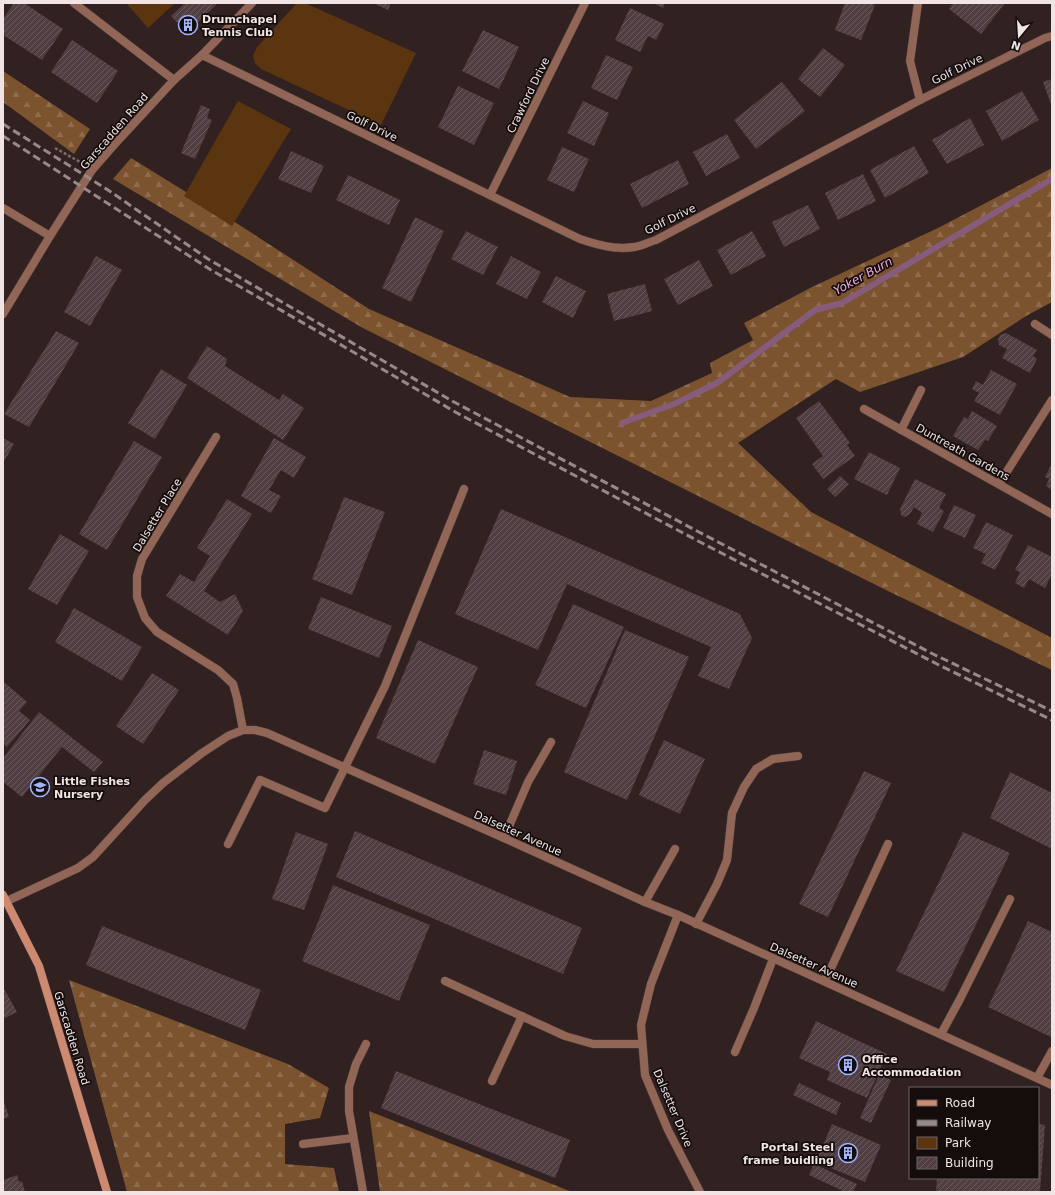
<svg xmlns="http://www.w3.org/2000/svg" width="1055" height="1195" font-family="'DejaVu Sans',sans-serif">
	<defs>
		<pattern id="forest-firs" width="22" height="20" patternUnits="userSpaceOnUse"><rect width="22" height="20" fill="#7b542f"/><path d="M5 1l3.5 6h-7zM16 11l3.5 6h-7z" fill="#8e6c4d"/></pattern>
		<pattern id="building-hatch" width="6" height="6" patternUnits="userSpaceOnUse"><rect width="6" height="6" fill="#503e43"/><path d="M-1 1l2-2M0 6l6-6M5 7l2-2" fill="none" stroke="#6a5a5e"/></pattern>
	</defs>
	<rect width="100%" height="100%" fill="#322121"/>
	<!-- forest -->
	<g fill="url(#forest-firs)">
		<polygon points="3,71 90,129 74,154 3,102"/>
		<polygon points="131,158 241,226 369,309 570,397 651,401 712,373 710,363 753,340 744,323 812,287 938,228 1052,168 1052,302 1026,316 963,357 860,392 836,379 738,443 811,512 1052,638 1052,670 888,591 361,327 113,179"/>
		<polygon points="69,980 288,1064 329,1088 320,1118 285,1124 285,1164 334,1168 339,1192 127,1192"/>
		<polygon points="369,1111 572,1192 380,1192"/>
	</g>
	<!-- park -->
	<g fill="#5a350f">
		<polygon points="126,3 175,3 148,28"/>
		<polygon points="297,3 305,3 416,53 381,125 261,69 255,63 253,56 257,47"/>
		<polygon points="238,101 291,129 232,226 184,196"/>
	</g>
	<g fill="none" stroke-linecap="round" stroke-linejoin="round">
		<!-- stream -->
		<polyline stroke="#875b7c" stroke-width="6" points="622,423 674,404 717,383 815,310 842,303 1052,179"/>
	</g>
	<!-- building -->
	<g fill="url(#building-hatch)">
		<polygon points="14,3 24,3 63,29 42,60 3,35 3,19"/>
		<polygon points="185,3 218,3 187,33 171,16"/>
		<polygon points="373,3 391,3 388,10"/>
		<polygon points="653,3 665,3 663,8"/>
		<polygon points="845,3 870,3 875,5 861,40 835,30"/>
		<polygon points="953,3 1005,3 981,34 949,9"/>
		<polygon points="630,8 664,24 656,40 648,36 640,52 615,40"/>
		<polygon points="483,30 519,47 499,89 462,71"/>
		<polygon points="72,40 118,71 97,103 51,72"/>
		<polygon points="823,48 845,65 820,97 798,79"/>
		<polygon points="606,55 633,67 617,100 591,88"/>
		<polygon points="1052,79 1052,107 1043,82"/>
		<polygon points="782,82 805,111 756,149 734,120"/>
		<polygon points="458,86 494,103 474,145 438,127"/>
		<polygon points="1022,91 1039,120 1002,141 986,111"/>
		<polygon points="583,101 609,113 594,146 567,133"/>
		<polygon points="201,105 210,109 207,118 212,120 195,159 181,153"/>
		<polygon points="970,118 984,145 947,164 932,140"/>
		<polygon points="727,134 740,158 706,176 693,152"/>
		<polygon points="914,146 929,173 885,198 870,170"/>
		<polygon points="562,147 589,159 574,192 547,180"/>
		<polygon points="291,151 324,166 311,193 278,179"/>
		<polygon points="678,160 689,184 642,208 630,184"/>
		<polygon points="863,174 876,201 838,220 825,193"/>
		<polygon points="348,175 400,200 389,225 336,200"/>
		<polygon points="808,205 820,229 784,247 772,222"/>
		<polygon points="415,217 444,231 411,302 382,288"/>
		<polygon points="466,231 498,247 483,275 451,259"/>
		<polygon points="752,231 766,256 731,275 717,250"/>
		<polygon points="96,256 122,270 90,326 64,312"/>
		<polygon points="511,256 541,272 527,299 496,284"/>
		<polygon points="699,260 713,286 678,305 664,279"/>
		<polygon points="556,276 586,291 573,318 542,302"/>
		<polygon points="645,284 652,311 614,321 607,294"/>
		<polygon points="56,331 79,343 29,427 4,414"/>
		<polygon points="1006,333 1037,350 1033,356 1037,359 1030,373 1002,358 1007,349 999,345 998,340 1000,335"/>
		<polygon points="207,346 227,359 225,366 279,400 283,394 304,408 283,440 187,378"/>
		<polygon points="161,369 187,385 155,439 128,423"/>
		<polygon points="991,370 1017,384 1000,415 974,401 979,393 972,389 976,381 983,385"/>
		<polygon points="819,401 850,443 847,445 855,456 823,479 812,464 823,456 796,418"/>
		<polygon points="972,411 997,426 988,441 985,440 978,450 953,436 964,417 968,419"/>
		<polygon points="3,438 14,444 3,463"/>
		<polygon points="274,438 306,457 294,478 281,470 269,490 281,496 271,513 241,496"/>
		<polygon points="134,441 162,457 107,550 79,534"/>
		<polygon points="869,452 900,468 887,495 854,479"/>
		<polygon points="1052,463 1052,490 1046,486 1049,479 1045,477"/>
		<polygon points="840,476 849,484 835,497 827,489"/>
		<polygon points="915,479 946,494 939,508 944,511 933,532 917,524 922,513 914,507 910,514 905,517 901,515 900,509"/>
		<polygon points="344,497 385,512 352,595 312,579"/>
		<polygon points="227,499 252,514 204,591 220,602 235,594 243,611 228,635 166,596 180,574 194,582 210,556 197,548"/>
		<polygon points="954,505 976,515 965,538 943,528"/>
		<polygon points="501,509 740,614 752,638 729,689 698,676 711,647 567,584 538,650 455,614"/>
		<polygon points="986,522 1013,535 995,570 981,563 986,554 973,548"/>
		<polygon points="60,534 89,551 57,605 28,589"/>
		<polygon points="1028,545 1052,557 1052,574 1045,588 1029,579 1024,588 1015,583 1020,572 1015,570"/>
		<polygon points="321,597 392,626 379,658 308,629"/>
		<polygon points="573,604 624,627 586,708 535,685"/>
		<polygon points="74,608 142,647 122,681 55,642"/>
		<polygon points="625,630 689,657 627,800 564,772"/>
		<polygon points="418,640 478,667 435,764 376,738"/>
		<polygon points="152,673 179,690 143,744 116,726"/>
		<polygon points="4,682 27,702 19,711 30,720 7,747 3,743 3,683"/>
		<polygon points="39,712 103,762 94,772 62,747 22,797 3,782 3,758"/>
		<polygon points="664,740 705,759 680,814 639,795"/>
		<polygon points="484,750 517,761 506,795 473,784"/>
		<polygon points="864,771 891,783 828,917 799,904"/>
		<polygon points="1010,772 1052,793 1052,849 990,818"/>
		<polygon points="355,831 582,928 563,974 336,877"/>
		<polygon points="296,832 328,844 304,910 272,899"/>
		<polygon points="963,832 1010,853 944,992 896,971"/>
		<polygon points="333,885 430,925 399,1001 302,961"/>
		<polygon points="1028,921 1052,932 1052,1034 1051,1037 988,1007"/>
		<polygon points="102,926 261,990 245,1030 86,965"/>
		<polygon points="3,987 17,1012 3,1019"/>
		<polygon points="816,1021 887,1054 867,1098 827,1080 830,1072 799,1058"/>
		<polygon points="396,1071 570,1140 555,1178 381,1108"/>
		<polygon points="879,1075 891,1080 871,1123 860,1118"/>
		<polygon points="799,1083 841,1103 836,1115 793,1095"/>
		<polygon points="3,1099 9,1117 3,1119"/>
		<polygon points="832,1124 881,1145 865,1182 816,1162"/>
		<polygon points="1038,1124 1045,1125 1040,1192 936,1192 937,1178 1038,1178"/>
		<polygon points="814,1164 857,1184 853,1192 845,1192 809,1175"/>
		<polygon points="17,1175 19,1182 22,1181 25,1192 3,1192 3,1180"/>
	</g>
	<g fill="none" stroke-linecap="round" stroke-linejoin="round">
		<!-- lane casing -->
		<g stroke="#4d3c3c" stroke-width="9">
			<g id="lane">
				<polyline points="3,208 50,236"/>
				<polyline points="504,838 528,782 551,742"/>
				<polyline points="228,844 260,780 325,808 385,686 464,489"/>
				<polyline points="645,902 675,849"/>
				<polyline points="696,924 717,884 727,860 732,813 744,787 756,769 773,759 798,756"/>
				<polyline points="445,981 565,1036 593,1044 642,1044"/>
				<polyline points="824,981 832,966 888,844"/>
				<polyline points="941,1034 960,999 1010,899"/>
				<polyline points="735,1052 754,1008 773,959"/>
				<polyline points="1037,1078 1052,1051"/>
				<polyline points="492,1081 522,1016"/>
			</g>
		</g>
		<!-- street casing -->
		<g stroke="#4d3c3c" stroke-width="9">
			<g id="street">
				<polyline points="74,3 174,80"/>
				<polyline points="918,3 910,61 920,100"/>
				<path d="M202 55 580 239C598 245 615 250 634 247 641 246 649 242 656 240L920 100 1045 38 1052 36"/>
				<polyline points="490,195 585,3"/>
				<polyline points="3,314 50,236 92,170 113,146 174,80 202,55 252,3"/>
				<polyline points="1035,324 1052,335"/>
				<polyline points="864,409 1052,514"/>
				<polyline points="901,430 921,390"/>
				<polyline points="216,437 142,559 137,576 137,597 145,618 157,632 218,670 233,684 237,698 243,730"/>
				<polyline points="999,484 1052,400"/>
				<polyline points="7,901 78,868 93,857 145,800 163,783 202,753 228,736 243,730 255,730 267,733 504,838 645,902 678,915 1052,1085"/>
				<polyline points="678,915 651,984 641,1025 645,1075 668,1130 700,1192"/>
				<polyline points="303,1144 353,1138"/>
				<polyline points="363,1192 349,1111 349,1087 356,1064 366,1044"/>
			</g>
		</g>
		<!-- secondary casing -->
		<g stroke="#4d3c3c" stroke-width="9">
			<polyline id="secondary" points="3,895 39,966 107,1192"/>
		</g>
		<!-- path -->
		<polyline stroke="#7a6b6b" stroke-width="2.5" stroke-dasharray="3 2" stroke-linecap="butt" points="55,148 80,162"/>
		<!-- lane -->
		<use href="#lane" stroke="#916656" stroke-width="8"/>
		<!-- street -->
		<use href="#street" stroke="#916656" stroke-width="8"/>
		<!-- secondary -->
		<use href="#secondary" stroke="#ce8a71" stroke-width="8"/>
		<!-- rail -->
		<g stroke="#988989" stroke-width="3" stroke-dasharray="8 4" stroke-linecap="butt">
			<polyline points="3,124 108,190 208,259 454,402 697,531 933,654 1052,711"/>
			<polyline points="3,136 211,270 331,339 457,413 700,542 937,664 1052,720"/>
		</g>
	</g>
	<!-- icons -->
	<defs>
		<g id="building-ring" transform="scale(1)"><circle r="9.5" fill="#140d0c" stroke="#9eb4fd" stroke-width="1.5"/><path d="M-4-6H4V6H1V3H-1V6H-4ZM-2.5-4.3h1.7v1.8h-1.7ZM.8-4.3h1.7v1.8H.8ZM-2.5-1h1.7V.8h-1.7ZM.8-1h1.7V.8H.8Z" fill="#9eb4fd"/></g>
		<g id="school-ring" transform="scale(1)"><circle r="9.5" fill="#140d0c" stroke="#9eb4fd" stroke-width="1.5"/><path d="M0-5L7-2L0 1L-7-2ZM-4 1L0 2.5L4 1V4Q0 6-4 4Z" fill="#9eb4fd"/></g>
	</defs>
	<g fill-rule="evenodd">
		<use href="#building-ring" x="188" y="25"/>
		<use href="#school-ring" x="40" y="787"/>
		<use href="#building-ring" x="848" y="1065"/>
		<use href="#building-ring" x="848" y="1153"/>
	</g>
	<g text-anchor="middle" stroke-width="3.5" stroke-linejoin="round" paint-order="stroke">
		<!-- poi labels -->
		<g font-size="11" font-weight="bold" fill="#f0e4e4" stroke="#140d0c" text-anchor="start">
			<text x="202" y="23">Drumchapel<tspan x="202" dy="13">Tennis Club</tspan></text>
			<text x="54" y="785">Little Fishes<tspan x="54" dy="13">Nursery</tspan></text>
			<text x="862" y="1063">Office<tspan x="862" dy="13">Accommodation</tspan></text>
			<text x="834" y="1151" text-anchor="end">Portal Steel<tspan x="834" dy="13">frame buidling</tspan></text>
		</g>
		<!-- street labels -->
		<g font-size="11" fill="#f0e4e4" stroke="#140d0c">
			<text transform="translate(957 69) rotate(-26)" y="4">Golf Drive</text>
			<text transform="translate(528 95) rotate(-64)" y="4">Crawford Drive</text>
			<text transform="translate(372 126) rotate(26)" y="4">Golf Drive</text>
			<text transform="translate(114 131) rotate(-49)" y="4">Garscadden Road</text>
			<text transform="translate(670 219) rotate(-26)" y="4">Golf Drive</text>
			<text transform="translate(963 452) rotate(29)" y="4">Duntreath Gardens</text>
			<text transform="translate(157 515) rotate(-59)" y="4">Dalsetter Place</text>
			<text transform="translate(518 833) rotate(24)" y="4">Dalsetter Avenue</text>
			<text transform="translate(814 965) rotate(24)" y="4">Dalsetter Avenue</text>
			<text transform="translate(72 1038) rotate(73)" y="4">Garscadden Road</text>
			<text transform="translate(673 1108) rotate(67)" y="4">Dalsetter Drive</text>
		</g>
		<!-- water labels -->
		<g font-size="12" font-style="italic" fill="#efaade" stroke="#140d0c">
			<text transform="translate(863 276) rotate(-29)" y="4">Yoker Burn</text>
		</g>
	</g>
	<!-- border -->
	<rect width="1055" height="1195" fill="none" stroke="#f0e4e4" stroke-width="8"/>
	<!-- legend -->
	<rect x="909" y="1087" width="130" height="92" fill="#140d0c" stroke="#6c6362"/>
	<rect x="917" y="1100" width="20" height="6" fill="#ce8a71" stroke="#6c6362"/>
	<text x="945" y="1107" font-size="12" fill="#f0e4e4">Road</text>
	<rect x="917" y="1120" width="20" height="6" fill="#988989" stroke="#6c6362"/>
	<text x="945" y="1127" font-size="12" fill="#f0e4e4">Railway</text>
	<rect x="917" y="1137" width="20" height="12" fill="#5a350f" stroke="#6c6362"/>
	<text x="945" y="1147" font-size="12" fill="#f0e4e4">Park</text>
	<rect x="917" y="1157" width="20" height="12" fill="url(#building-hatch)" stroke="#6c6362"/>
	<text x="945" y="1167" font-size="12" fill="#f0e4e4">Building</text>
	<!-- north arrow -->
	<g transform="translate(1019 36) rotate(198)" stroke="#140d0c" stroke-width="3" paint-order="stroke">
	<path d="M0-3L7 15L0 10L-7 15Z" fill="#f0e4e4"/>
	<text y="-6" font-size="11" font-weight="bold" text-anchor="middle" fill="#f0e4e4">N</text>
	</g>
</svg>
